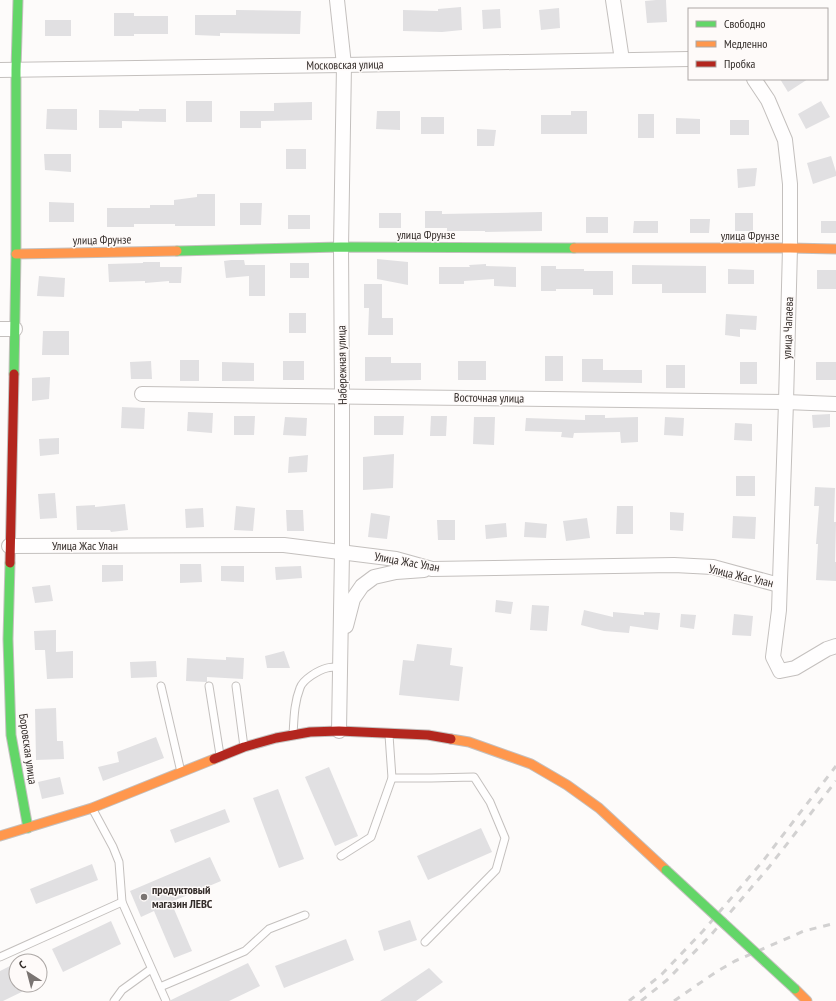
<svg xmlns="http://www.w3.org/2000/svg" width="836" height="1001" font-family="'PT Sans Narrow',sans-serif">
	<rect width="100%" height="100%" fill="#fdfbfa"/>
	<!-- building -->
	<g fill="#e1e0e2">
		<polygon points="656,0 666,0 667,22 647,23 645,1"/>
		<polygon points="461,7 462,30 442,32 403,31 403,10 438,11 438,9"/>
		<polygon points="559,8 560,28 541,30 539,10"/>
		<polygon points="500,9 501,28 483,29 482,10"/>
		<polygon points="236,10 301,11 300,34 220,33 220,36 195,35 195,15 236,15"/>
		<polygon points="114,13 134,13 134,16 168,16 168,34 134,34 134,36 114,36"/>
		<rect x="45" y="20" width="26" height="16"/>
		<polygon points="780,79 808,79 788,92"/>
		<rect x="186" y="101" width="26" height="21"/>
		<polygon points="821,101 830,117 806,129 798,114"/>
		<polygon points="312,102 312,120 261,121 261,128 240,128 240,111 274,111 274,103"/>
		<polygon points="47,109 77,109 77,130 46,129"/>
		<polygon points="139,109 166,109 166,122 122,121 122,128 99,128 99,110 139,111"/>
		<polygon points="377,111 400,111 400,130 376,129"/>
		<polygon points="571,111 587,111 587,134 541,134 541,115 571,115"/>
		<rect x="638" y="114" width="16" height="24"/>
		<rect x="421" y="117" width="23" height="17"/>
		<polygon points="676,118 700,119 700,134 676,134"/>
		<rect x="730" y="120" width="19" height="15"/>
		<polygon points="477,129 496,130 494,146 477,146"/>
		<rect x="286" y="149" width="20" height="20"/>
		<polygon points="44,154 71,154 71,172 45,170"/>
		<polygon points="831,156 836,172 836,176 813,184 807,163"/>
		<polygon points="757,168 755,186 738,188 737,169"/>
		<polygon points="197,194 215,194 215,226 175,226 175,224 134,224 134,227 107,227 107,208 150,208 150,205 174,205 174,200 197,197"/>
		<polygon points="49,202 74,203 74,222 49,222"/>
		<polygon points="240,203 262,203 261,225 240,225"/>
		<polygon points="425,211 442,211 442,214 542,212 542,231 485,232 485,231 447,231 447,228 425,228"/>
		<rect x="379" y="213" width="22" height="15"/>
		<rect x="735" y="213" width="18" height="18"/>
		<rect x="288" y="215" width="22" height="14"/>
		<rect x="586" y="217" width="22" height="16"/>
		<polygon points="690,219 710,219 709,233 690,233"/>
		<polygon points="634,221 658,221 658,233 633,233"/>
		<rect x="821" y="221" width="15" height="12"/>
		<polygon points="377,259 408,262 408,285 377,279"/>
		<polygon points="231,260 244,260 245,265 265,265 265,296 249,296 249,276 226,278 224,261"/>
		<polygon points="143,262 160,262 160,267 182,267 181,283 169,283 169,281 145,283 145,281 109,282 108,264 143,263"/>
		<rect x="290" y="263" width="19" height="15"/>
		<polygon points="486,264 486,266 516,267 516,287 494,286 494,279 464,281 464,284 439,284 439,267 470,267 469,265"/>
		<polygon points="632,265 706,266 706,293 662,293 662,284 632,284"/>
		<polygon points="541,266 556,266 556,269 584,269 584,271 613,271 613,295 593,295 593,289 556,289 556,291 541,291"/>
		<polygon points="728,269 754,270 754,284 728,284"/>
		<rect x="817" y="270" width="19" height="19"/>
		<polygon points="39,276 65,278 64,297 37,296"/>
		<polygon points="364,284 382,284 382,318 393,318 393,335 368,335 369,308 364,308"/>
		<rect x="289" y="313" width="17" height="20"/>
		<polygon points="726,314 757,316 756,330 740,329 740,337 725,335"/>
		<polygon points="43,331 69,331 69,355 42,355"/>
		<rect x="545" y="356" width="18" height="25"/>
		<polygon points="365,357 391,357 391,363 421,363 421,380 365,381"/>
		<polygon points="582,359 603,359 603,370 642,370 642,383 582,382"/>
		<rect x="180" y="360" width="19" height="21"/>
		<polygon points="151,361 152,379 131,379 130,362"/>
		<rect x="283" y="361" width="21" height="19"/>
		<rect x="458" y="361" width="28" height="19"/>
		<polygon points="222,362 254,363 254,381 222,381"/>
		<rect x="740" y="362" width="17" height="22"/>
		<rect x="816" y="362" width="20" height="18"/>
		<rect x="666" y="365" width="19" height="23"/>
		<polygon points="50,377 49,399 32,401 32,378"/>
		<polygon points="122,407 145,408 144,429 121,428"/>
		<polygon points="188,412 213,413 212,433 187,431"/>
		<polygon points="830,414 830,427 813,428 812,415"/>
		<polygon points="585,415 605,415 605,418 638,417 638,442 621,443 620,432 574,433 573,438 561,437 562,432 525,431 526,418 585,420"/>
		<polygon points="234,416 255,416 254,435 234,435"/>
		<polygon points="374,416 404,416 403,435 374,435"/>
		<polygon points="431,416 447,416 446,436 430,436"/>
		<polygon points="285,417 307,418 306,436 283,435"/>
		<polygon points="474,417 495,417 494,445 473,444"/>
		<polygon points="665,417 684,418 683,436 664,435"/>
		<polygon points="735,423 752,424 752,441 734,440"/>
		<polygon points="59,438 59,454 40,456 39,439"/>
		<polygon points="394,454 393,488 363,490 363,457"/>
		<polygon points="308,455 307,472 288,473 289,457"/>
		<rect x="736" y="476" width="19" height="20"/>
		<polygon points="815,487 835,488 834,522 836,522 835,562 836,562 836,581 816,580 818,544 816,544 819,506 814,506"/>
		<polygon points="55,493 57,518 40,519 38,494"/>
		<polygon points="125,504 128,530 111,532 110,530 77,530 76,506 95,505 95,507"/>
		<polygon points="236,506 255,508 253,531 234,530"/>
		<polygon points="617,506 633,506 633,534 616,534"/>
		<polygon points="203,508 204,527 186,528 185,509"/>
		<polygon points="286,510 303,510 304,531 287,531"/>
		<polygon points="670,512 684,513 683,531 670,530"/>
		<polygon points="371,513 390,516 387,539 368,537"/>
		<polygon points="733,516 756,517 755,539 732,538"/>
		<polygon points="587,518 590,538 566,541 563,521"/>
		<polygon points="437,520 455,520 455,540 438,540"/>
		<polygon points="525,522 547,524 546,538 524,537"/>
		<polygon points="506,523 507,537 486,539 485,525"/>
		<polygon points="180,564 201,564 202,582 180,583"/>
		<polygon points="102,565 123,565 123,581 102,582"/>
		<polygon points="221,566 244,566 244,582 221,581"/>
		<polygon points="301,566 302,578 276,580 275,567"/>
		<polygon points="50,585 53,601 35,603 32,587"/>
		<polygon points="496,600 513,602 511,614 495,612"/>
		<polygon points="532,605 549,606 547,631 530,630"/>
		<polygon points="584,610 613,617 613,612 644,615 644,612 660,613 658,630 630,626 629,633 604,631 581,625"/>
		<polygon points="681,614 696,615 694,629 680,627"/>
		<polygon points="734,614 753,616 751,636 732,635"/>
		<polygon points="56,630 56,652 73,651 73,678 47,679 45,650 35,650 34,631"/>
		<polygon points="417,644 452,648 450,665 463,667 459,701 399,695 403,660 414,661"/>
		<polygon points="284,651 290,668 267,668 265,656"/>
		<polygon points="226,657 244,658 243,679 207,677 207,682 206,682 186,681 187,658 226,660"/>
		<polygon points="156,661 157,677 131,678 130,662"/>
		<polygon points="56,708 57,741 63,741 64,759 36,760 35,709"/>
		<polygon points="156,737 164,758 103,781 98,767 119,762 117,752"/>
		<polygon points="329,767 358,836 335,846 305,777"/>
		<polygon points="60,777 64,794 42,799 38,782"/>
		<polygon points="278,789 304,859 279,868 253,798"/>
		<polygon points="225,809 230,822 175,843 170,830"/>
		<polygon points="481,828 492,852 428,880 417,856"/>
		<polygon points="210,857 221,881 171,902 192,951 174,958 154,911 141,917 130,891"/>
		<polygon points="92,864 98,880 36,904 30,889"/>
		<polygon points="410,920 417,940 384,951 378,931"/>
		<polygon points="111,921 121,944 63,972 52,949"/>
		<polygon points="346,939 354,960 284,988 275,966"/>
		<polygon points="248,963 260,986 229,1001 171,1001 171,1000"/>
		<polygon points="12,965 16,972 16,985 36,985 3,1001 0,1001 0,971"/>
		<polygon points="429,968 443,982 416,1001 380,1001"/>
	</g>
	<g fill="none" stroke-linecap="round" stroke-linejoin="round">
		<!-- lane casing -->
		<g stroke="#c4c0be" stroke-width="9">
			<g id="lane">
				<polyline points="161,686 181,772"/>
				<polyline points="209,686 220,755"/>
				<polyline points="236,686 244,747"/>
				<path d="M293 735C294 719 294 703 300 688 303 679 319 670 327 668 331 667 336 667 340 667"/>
				<polyline points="392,778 431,778 474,777 490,802 505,838 496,870 425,942"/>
				<polyline points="92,808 113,847 119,862 122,902 166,1001"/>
				<polyline points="341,856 371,837 392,778 389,735"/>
				<polyline points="0,957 122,902"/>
				<polyline points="160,987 245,951 269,929 305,915"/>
				<polyline points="114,1001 122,990 151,969"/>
			</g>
		</g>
		<!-- street casing -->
		<g stroke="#c4c0be" stroke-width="16">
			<g id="street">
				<polyline points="337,0 344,65 341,247 342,396 342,552 339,731"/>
				<polyline points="613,0 622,60"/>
				<polyline points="0,70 344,65 689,59"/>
				<polyline points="754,79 768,100 785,140 790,184 790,248 786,402 779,610 773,657 780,671 795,668 827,649 836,646"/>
				<polyline points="0,329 15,329"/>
				<polyline points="142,394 786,402 836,404"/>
				<polyline points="9,546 284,545 396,559 432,569 674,565 713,567 779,585"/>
				<polyline points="346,626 353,599 362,586 374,577 396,572 424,570"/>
			</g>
		</g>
		<!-- fast casing -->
		<g stroke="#c4c0be" stroke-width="11">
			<g id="fast">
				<polyline points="177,251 341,247 574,248"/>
				<polyline points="14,374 16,254 16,70 18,0"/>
				<polyline points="10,563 8,639 11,735 28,828"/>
			</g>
		</g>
		<!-- slow casing -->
		<g stroke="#c4c0be" stroke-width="11">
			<g id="slow">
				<polyline points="574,248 790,248 836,249"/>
				<polyline points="16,254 177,251"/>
				<polyline points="451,739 469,742 531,764 567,785 599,808 666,870"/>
				<polyline points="0,836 92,808 214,759"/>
				<polyline points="795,989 807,1001"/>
			</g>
		</g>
		<!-- jam casing -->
		<g stroke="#c4c0be" stroke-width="11">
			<g id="jam">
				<polyline points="10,563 14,374"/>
				<polyline points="214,759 244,747 276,738 310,732 339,731 428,735 451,739"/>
			</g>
		</g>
		<!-- lane -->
		<use href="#lane" stroke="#fffefe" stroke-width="7"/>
		<!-- street -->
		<use href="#street" stroke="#fffefe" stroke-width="14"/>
		<!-- fast -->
		<use href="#fast" stroke="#63d668" stroke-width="9"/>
		<!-- slow -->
		<use href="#slow" stroke="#ff974d" stroke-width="9"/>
		<!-- jam -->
		<use href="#jam" stroke="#b3261e" stroke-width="9"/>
		<!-- rail -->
		<g stroke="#d2d1d1" stroke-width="3" stroke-dasharray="7 7" stroke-linecap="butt">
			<polyline points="629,1001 662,974 703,931 763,861 836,766"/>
			<polyline points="641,1001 667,980 710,936 769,867 836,781"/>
			<polyline points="674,1001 716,972 735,961 804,931 836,923"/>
		</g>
		<!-- fast-bridge casing -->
		<g stroke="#c4c0be" stroke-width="11" stroke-linecap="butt">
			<polyline id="fast-bridge" points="666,870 795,989"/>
		</g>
		<!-- fast-bridge -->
		<use href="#fast-bridge" stroke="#63d668" stroke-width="9"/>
	</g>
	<!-- markers -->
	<circle fill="#7a7472" stroke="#fefaf9" stroke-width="1.5" cx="144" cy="897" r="4"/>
	<g text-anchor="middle" stroke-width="3" stroke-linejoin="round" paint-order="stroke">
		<!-- street labels -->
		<g font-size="12" fill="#332c29" stroke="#fefaf9">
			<text transform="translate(345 65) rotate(-1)" y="4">Московская улица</text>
			<text x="426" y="239">улица Фрунзе</text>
			<text x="750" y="240">улица Фрунзе</text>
			<text transform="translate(102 240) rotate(-1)" y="4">улица Фрунзе</text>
			<text transform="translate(788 328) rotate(-88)" y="4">улица Чапаева</text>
			<text transform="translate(342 365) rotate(-91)" y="4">Набережная улица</text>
			<text transform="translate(489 398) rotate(1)" y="4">Восточная улица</text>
			<text x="85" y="550">Улица Жас Улан</text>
			<text transform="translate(407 562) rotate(10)" y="4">Улица Жас Улан</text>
			<text transform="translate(741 576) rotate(13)" y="4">Улица Жас Улан</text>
			<text transform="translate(28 749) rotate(82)" y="4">Боровская улица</text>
		</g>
		<!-- poi labels -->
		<g font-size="12" font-weight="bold" fill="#332c29" stroke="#fefaf9" text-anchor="start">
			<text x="152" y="894">продуктовый<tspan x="152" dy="14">магазин ЛЕВС</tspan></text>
		</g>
	</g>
	<!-- legend -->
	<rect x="688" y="8" width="140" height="72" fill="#fefaf9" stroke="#ada8a6"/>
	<rect x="696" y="21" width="20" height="6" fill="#63d668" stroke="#ada8a6"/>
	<text x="724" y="28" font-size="12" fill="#332c29">Свободно</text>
	<rect x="696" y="41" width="20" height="6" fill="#ff974d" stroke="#ada8a6"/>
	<text x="724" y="48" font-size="12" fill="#332c29">Медленно</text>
	<rect x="696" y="61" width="20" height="6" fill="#b3261e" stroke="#ada8a6"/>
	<text x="724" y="68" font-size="12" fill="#332c29">Пробка</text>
	<!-- north arrow -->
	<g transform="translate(28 973) rotate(324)"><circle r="19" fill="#fefaf9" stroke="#ada8a6"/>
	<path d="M0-3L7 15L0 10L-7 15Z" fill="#7a7472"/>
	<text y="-6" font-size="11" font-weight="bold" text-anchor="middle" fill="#332c29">С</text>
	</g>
</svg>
